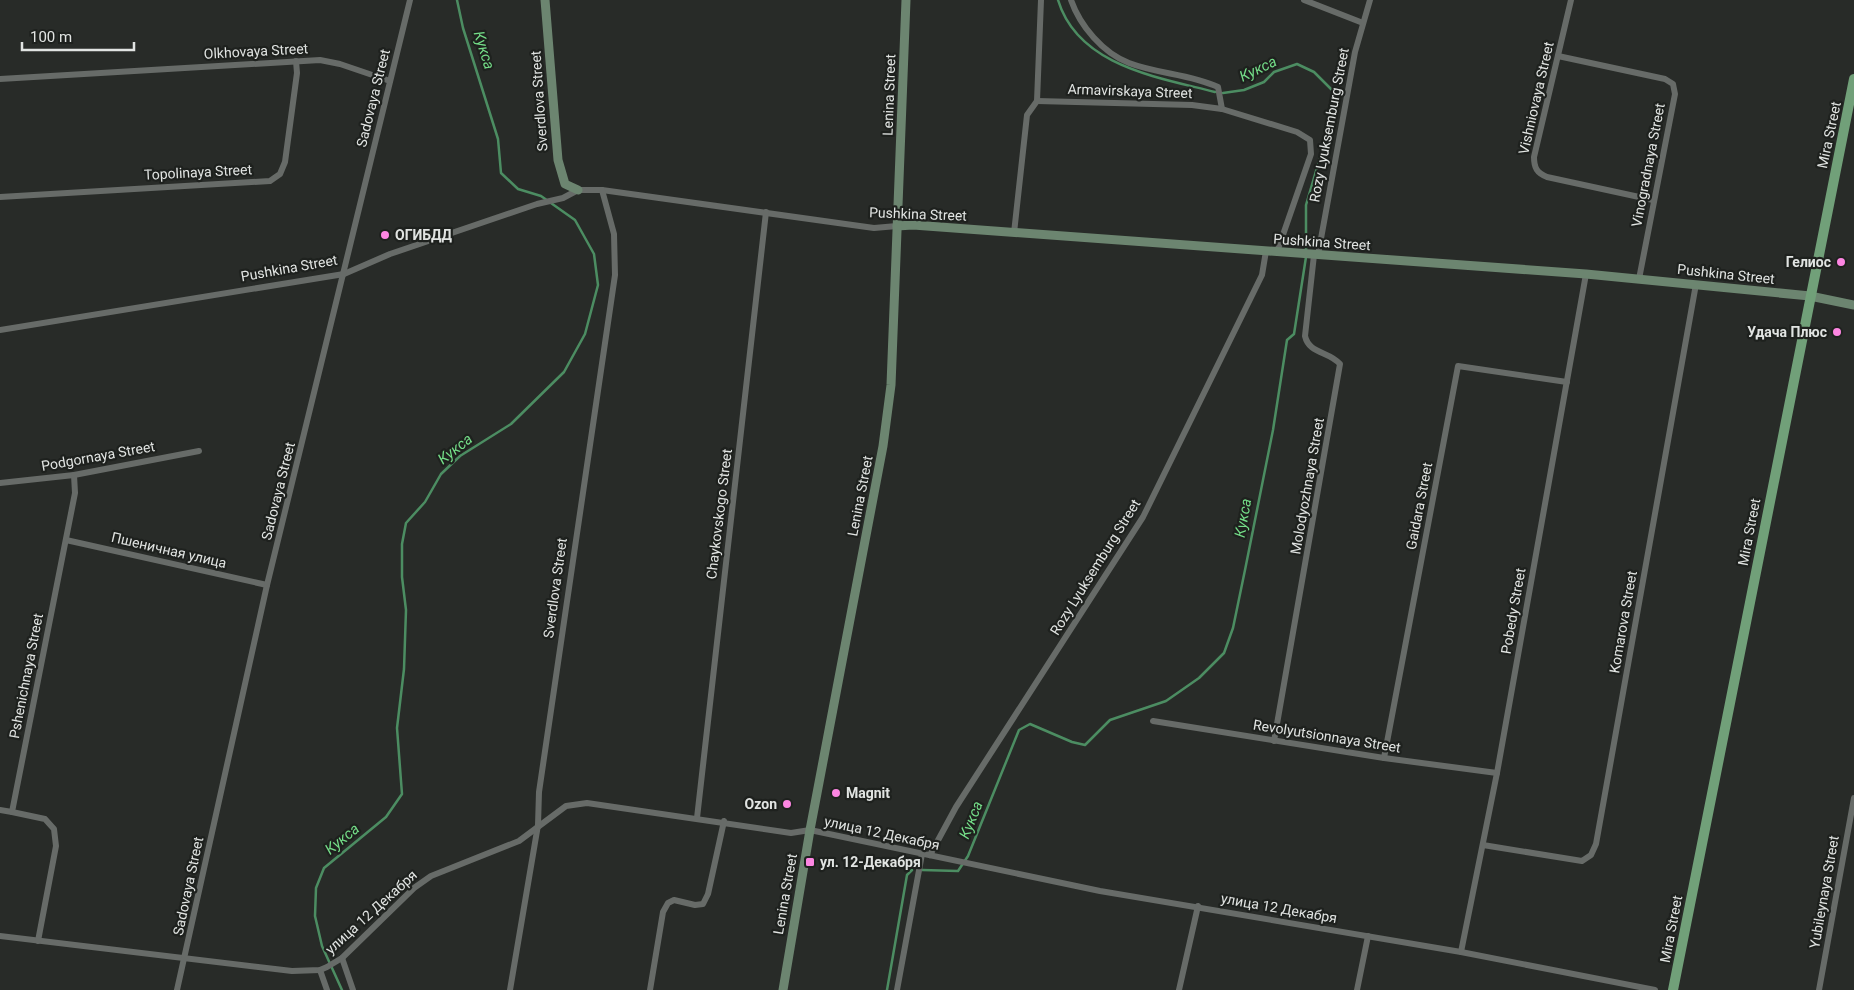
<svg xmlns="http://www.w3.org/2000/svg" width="1854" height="990" font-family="Roboto,sans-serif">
	<rect width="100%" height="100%" fill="#282b28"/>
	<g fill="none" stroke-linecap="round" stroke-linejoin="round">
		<!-- stream -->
		<g stroke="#4c8d62" stroke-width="2.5">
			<path d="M1058 0C1078 66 1157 77 1215 92"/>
			<polyline points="1223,93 1244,90 1264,82 1274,72 1297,64 1314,72 1333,91 1337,107 1326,137 1306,205 1306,251"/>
			<polyline points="922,870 958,871 968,856 1019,730 1030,724 1072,742 1085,745 1110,720 1166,701 1199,678 1224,653 1233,628 1245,570 1273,430 1287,340 1294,334 1306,257"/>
			<polyline points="342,990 322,946 315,916 316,888 324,868 386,817 402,794 397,728 404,669 406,610 402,577 402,544 406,523 425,502 441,474 460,456 511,424 564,372 585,334 598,285 594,254 575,220 541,196 518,189 501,173 498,139 463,28 457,0"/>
			<polyline points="887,990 907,875 912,870"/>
		</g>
		<!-- street -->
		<g stroke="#676b68" stroke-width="6">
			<path d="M1071 0C1080 26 1103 53 1129 63 1158 74 1190 74 1218 87L1222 109"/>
			<polyline points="1304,0 1363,23"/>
			<path d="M1571 0 1534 157C1534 168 1537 173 1547 177L1653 200"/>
			<polyline points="1558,56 1665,79 1673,84 1675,94 1639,279"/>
			<polyline points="0,79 320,60 340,64 390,81"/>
			<polyline points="1037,101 1192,105 1222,109 1297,132 1310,140 1311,154 1277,252"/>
			<polyline points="0,197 270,181 280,174 285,162 297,73 296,61"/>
			<polyline points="1014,233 1027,115 1037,101 1041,0"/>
			<polyline points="1318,255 1355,52 1370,0"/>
			<polyline points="0,330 344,274 390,254 537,204 563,198 578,190 602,190 874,228 897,226"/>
			<polyline points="0,483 74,475 199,451"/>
			<polyline points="66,540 267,585"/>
			<polyline points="1153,721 1384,758 1497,773"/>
			<path d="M1274 741 1340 364C1329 351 1309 354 1305 336L1314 255"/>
			<polyline points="1384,758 1458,366 1567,382"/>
			<polyline points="0,810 12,812"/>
			<polyline points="697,818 766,212"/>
			<polyline points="1483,845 1582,861 1591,855 1596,844 1696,284"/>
			<polyline points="930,855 956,807 1143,517 1262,275 1266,251"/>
			<polyline points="0,936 292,971 320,970 327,967 342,958 414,888 431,876 519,841 566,806 587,803 791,833 810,830 1100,891 1461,952 1655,990"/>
			<polyline points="38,941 56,846 54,829 45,819 12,812 75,493 74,475"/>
			<polyline points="1461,952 1497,773 1586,274"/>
			<polyline points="342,958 353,990"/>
			<polyline points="320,970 327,990"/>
			<polyline points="177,990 267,585 410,0"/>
			<polyline points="510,990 538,825 539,792 615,275 614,234 602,190"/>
			<polyline points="650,990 663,912 668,903 674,900 695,905 703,904 708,894 724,821"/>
			<polyline points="897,990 922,854"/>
			<polyline points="1179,990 1198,906"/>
			<polyline points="1357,990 1368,936"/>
			<polyline points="1819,990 1854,798"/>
		</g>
		<!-- secondary -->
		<g stroke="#6c8570" stroke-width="9">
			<polyline points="545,0 558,160 565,184 578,190"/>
			<polyline points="897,226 913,225 1586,274 1810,296 1854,305"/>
			<polyline points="783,990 810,830 883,446 891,385 906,0"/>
		</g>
		<!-- primary -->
		<polyline stroke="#71a079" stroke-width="10" points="1673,990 1854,79"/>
	</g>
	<!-- markers -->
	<g fill="#fd86e2" stroke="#1e211e" stroke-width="2">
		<circle cx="385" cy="235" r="5"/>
		<circle cx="1841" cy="262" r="5"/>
		<circle cx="1837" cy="332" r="5"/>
		<circle cx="836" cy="793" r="5"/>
		<circle cx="787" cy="804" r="5"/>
		<rect x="805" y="857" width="10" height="10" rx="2.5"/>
	</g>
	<g text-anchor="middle" stroke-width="4.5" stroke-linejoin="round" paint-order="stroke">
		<!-- street labels -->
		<g font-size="14" fill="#e1e4e2" stroke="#1e211e">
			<text transform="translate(256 51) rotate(-3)" y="5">Olkhovaya Street</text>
			<text transform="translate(1130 91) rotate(2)" y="5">Armavirskaya Street</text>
			<text transform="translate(889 95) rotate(-88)" y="5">Lenina Street</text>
			<text transform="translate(373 98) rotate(-76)" y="5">Sadovaya Street</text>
			<text transform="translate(1536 98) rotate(-77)" y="5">Vishniovaya Street</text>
			<text transform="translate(539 101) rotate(-94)" y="5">Sverdlova Street</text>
			<text transform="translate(1329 125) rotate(-79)" y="5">Rozy Lyuksemburg Street</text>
			<text transform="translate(1829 135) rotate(-78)" y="5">Mira Street</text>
			<text transform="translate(1648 165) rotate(-79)" y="5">Vinogradnaya Street</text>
			<text transform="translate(198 172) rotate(-3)" y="5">Topolinaya Street</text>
			<text transform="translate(918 214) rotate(2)" y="5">Pushkina Street</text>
			<text transform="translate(1322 242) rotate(4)" y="5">Pushkina Street</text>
			<text transform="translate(289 268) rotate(-10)" y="5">Pushkina Street</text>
			<text transform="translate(1726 274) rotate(6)" y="5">Pushkina Street</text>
			<text transform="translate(98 456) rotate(-10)" y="5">Podgornaya Street</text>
			<text transform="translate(1307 486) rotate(-80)" y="5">Molodyozhnaya Street</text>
			<text transform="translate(278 491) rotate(-76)" y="5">Sadovaya Street</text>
			<text transform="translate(860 496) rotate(-79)" y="5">Lenina Street</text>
			<text transform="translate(1419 506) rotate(-79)" y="5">Gaidara Street</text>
			<text transform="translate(719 514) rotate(-83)" y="5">Chaykovskogo Street</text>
			<text transform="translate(1749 532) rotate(-79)" y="5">Mira Street</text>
			<text transform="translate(169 550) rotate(13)" y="5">Пшеничная улица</text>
			<text transform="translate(1095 567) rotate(-58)" y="5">Rozy Lyuksemburg Street</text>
			<text transform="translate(555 588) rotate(-82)" y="5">Sverdlova Street</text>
			<text transform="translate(1513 611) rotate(-80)" y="5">Pobedy Street</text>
			<text transform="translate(1623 622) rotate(-80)" y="5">Komarova Street</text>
			<text transform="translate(26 676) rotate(-79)" y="5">Pshenichnaya Street</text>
			<text transform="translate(1327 736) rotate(9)" y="5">Revolyutsionnaya Street</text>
			<text transform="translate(882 833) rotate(12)" y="5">улица 12 Декабря</text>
			<text transform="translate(188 886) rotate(-78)" y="5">Sadovaya Street</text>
			<text transform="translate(1824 892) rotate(-80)" y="5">Yubileynaya Street</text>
			<text transform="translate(785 894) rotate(-80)" y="5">Lenina Street</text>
			<text transform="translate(1279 908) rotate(10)" y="5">улица 12 Декабря</text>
			<text transform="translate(371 912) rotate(-42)" y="5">улица 12 Декабря</text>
			<text transform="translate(1671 929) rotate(-79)" y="5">Mira Street</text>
		</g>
		<!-- poi labels -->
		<g font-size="14" font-weight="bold" fill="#e1e4e2" stroke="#1e211e" text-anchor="start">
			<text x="395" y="240">ОГИБДД</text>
			<text x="1831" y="267" text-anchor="end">Гелиос</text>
			<text x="1827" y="337" text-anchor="end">Удача Плюс</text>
			<text x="846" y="798">Magnit</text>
			<text x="777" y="809" text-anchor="end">Ozon</text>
			<text x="820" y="867">ул. 12-Декабря</text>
		</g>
		<!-- water labels -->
		<g font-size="15" font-style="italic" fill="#74dd88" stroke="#1e211e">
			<text transform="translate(484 50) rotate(73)" y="5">Кукса</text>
			<text transform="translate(1258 69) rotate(-26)" y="5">Кукса</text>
			<text transform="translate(455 449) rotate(-38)" y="5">Кукса</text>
			<text transform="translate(1243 518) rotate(-80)" y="5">Кукса</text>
			<text transform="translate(971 820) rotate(-68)" y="5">Кукса</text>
			<text transform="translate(342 839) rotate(-39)" y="5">Кукса</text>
		</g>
	</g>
	<!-- scale -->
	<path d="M22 42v8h112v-8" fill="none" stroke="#e1e4e2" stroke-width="2.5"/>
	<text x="30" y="42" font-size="15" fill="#e1e4e2" stroke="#1e211e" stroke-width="4" paint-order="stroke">100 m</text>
</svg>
